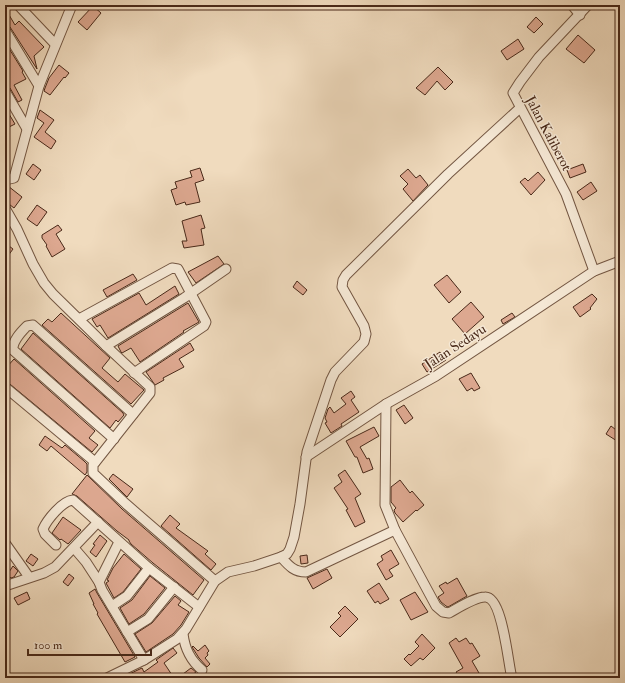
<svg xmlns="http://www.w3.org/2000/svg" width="625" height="683" font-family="'IM FELL Double Pica',serif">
	<rect width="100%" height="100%" fill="#f0dbbe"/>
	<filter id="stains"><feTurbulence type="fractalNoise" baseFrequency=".005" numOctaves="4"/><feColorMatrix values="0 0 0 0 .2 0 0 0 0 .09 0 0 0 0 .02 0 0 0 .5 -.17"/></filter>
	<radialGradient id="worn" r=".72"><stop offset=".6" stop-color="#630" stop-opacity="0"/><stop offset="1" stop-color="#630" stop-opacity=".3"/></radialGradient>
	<!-- building -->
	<g fill="#dda890" stroke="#492919">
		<polygon points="93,6 101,13 87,30 78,22"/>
		<polygon points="5,8 15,25 19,21 44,47 34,56 37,69 10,27 5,24"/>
		<polygon points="536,17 543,24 534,33 527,27"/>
		<polygon points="578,35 595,50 584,63 566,49"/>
		<polygon points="518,39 524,49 507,60 501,51"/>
		<polygon points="5,42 23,71 22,72 26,79 14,85 22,100 18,102 10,88 5,85"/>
		<polygon points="59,65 69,73 65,78 64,77 50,95 44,91 45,88 49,78"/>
		<polygon points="438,67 453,82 445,90 437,81 425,95 416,88"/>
		<polygon points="5,103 8,108 6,109 15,124 5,129"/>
		<polygon points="40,110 54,120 45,132 56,141 51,149 34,137 44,123 37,118"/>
		<polygon points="33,164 41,170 34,180 26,174"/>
		<polygon points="583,164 586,172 570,178 567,170"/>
		<polygon points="200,168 204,180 195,183 200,202 186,205 185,202 176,205 171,190 177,188 175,182 192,177 190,171"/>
		<polygon points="408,169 416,178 420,175 428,185 413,201 403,189 408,184 400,176"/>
		<polygon points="538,172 545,180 531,195 520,182 525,178 528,181"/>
		<polygon points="591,182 597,191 583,200 577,192"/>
		<polygon points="8,186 22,197 14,208 5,201 5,191"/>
		<polygon points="37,205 47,212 37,226 27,219"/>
		<polygon points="201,215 205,228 201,229 204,245 184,248 182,241 187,241 182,221"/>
		<polygon points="58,225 62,230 56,234 65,249 52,257 46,246 47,245 42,238 42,235"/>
		<polygon points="5,243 13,249 5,260"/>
		<polygon points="218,256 224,264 196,283 188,272"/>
		<polygon points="133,274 137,280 107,297 103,290"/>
		<polygon points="447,275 461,292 449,303 434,285"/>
		<polygon points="297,281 307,290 303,295 293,287"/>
		<polygon points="175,286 179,294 108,338 100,325 97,327 92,319 139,293 146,305"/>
		<polygon points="592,294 597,299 590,308 591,309 580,317 573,307"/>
		<polygon points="471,302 484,317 465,334 452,319"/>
		<polygon points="188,303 199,322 183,331 184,332 140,362 131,348 122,353 121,352 118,346"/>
		<polygon points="61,313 110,358 102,368 118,382 125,374 144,390 131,404 42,325 48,319 52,322"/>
		<polygon points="512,313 515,317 503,324 501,320"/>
		<polygon points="33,333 123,413 124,415 118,422 116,420 110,428 21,349"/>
		<polygon points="190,343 194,350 179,359 184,367 163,378 164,380 155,385 146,372"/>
		<polygon points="440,352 446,360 427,372 422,364"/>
		<polygon points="14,359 95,431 89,438 98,445 92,452 5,380 5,369"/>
		<polygon points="471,373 480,388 474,391 472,388 467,391 459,379"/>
		<polygon points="351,391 355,397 351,400 359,412 341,424 342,426 331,433 325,423 327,422 325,418 328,409 330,407 334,413 346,404 341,398"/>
		<polygon points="404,405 413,418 405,424 396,410"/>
		<polygon points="611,426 620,433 620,437 617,441 606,434"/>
		<polygon points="374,427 379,436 360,447 367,459 369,458 373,469 363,473 357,457 355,457 346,441"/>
		<polygon points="45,436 62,448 65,445 84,461 87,464 87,472 85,475 51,446 47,451 39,445"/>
		<polygon points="345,470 361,494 355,498 365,522 355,527 346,510 348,509 334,488 342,482 338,475"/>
		<polygon points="113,474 133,489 127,497 109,479"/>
		<polygon points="87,475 122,509 204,580 193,595 153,563 131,544 129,541 129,540 117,531 77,496 72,494"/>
		<polygon points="400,480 410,493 412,491 424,505 417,511 416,510 403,522 395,513 394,510 396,508 391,502 391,487"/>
		<polygon points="170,515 180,524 176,528 208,551 205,554 216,564 211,570 161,526"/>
		<polygon points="63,517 81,530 68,544 61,539 60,540 52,533"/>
		<polygon points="100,535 107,541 96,557 90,552 95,545 93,544"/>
		<polygon points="391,550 399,564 389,570 393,576 386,580 377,564 383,560 381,556"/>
		<polygon points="31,554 38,559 33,566 26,561"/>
		<polygon points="124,554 141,569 123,592 114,598 106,583 109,581 107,580 113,568"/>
		<polygon points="307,555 308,563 301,564 300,556"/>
		<polygon points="13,566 18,571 14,577 11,578 7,575"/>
		<polygon points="327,569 332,578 313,589 307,578"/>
		<polygon points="69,574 74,578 68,586 63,582"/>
		<polygon points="150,576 165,588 144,614 129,624 120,608 132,600"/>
		<polygon points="457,578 467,596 448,607 446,606 441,602 438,597 444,593 439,586 446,582 447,584"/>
		<polygon points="379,583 389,599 380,604 378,601 375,603 367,591"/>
		<polygon points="95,589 97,593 135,657 125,662 97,614 98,613 93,604 94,604 89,593"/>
		<polygon points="27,592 30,599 18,605 14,598"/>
		<polygon points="415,592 428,612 411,620 400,600"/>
		<polygon points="175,596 181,601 178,605 189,612 181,625 173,634 146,652 135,634 152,623"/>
		<polygon points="345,606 358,619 340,637 330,627 341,616 338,613"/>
		<polygon points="422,634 435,648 423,660 420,658 411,666 404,659 409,654 410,655 419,646 415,642"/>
		<polygon points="456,638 459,642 466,638 470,644 472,643 480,656 472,661 479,673 471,678 460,678 456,672 463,668 449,643"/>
		<polygon points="205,645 209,651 207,653 208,655 205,658 210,664 207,667 199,658 192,647 193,646 198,651"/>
		<polygon points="173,648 177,653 164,663 174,678 121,678 142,668 144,672 158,662 156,660"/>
		<polygon points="191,668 196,672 188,678 186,678 183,674"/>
	</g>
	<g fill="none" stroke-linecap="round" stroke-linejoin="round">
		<!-- street casing -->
		<g stroke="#735642" stroke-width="11">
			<g id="street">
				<polyline points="18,5 55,44"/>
				<polyline points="572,5 580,15"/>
				<polyline points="588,5 539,57 520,82 513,93 566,194 594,271"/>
				<polyline points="5,30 39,86"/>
				<polyline points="5,91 27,129"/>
				<polyline points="5,180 14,178 39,86 72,5"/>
				<polyline points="5,208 17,229 33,264 44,283 53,294 106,346 150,387 150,393 93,465 93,473 126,504 215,581"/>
				<polyline points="79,319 172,268 178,269 206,322 204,326 134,373"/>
				<polyline points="106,346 184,298 226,269"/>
				<polyline points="5,387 95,462"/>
				<path d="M386 404 385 505 395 530 436 606 443 612 449 613C458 608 475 597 485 597 503 596 508 665 512 678"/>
				<path d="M114 439 13 350C12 341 21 332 27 326L33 325 133 414"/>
				<polyline points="306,457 386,404 436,376 594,271 620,261"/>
				<polyline points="119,542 99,582 102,590 144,660"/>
				<polyline points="5,543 29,577"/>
				<path d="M56 545 45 534 43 529C47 520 62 501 73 500L149 568 199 607"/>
				<polyline points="74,548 86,562 99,582"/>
				<path d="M281 557C289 566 294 572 306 572L395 530"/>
				<polyline points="5,586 44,573 55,567 98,522"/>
				<polyline points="112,606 127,596 149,568"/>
				<polyline points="127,632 148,619 174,587"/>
				<path d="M183 634C185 649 190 660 202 670"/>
				<polyline points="107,678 144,660 177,639 186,629 215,581 228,572 254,566 281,557 287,554 290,549 294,537 300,504 307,452 331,380 335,372 364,342 366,334 364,326 342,287 343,280 346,275 448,174 520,108"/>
			</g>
		</g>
		<!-- street -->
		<use href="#street" stroke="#f5e8d5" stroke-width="9"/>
	</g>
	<g text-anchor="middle" stroke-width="3" stroke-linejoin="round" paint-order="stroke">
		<!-- street labels -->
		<g font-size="14" fill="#492919" stroke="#f5e8d5">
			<text transform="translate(549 133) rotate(62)" y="5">Jalan Kaliberot</text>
			<text transform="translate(455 346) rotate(-33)" y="5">Jalan Sedayu</text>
		</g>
	</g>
	<!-- margin -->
	<rect width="625" height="683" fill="none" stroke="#f0dbbe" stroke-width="20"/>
	<rect x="6" y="6" width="613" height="671" fill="none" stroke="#492919" stroke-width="2"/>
	<rect x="10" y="10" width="605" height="663" fill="none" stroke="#492919"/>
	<!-- scale -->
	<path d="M28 649v6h123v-6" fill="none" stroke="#492919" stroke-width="2"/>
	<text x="34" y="649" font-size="12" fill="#492919" stroke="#f5e8d5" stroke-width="3" paint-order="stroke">100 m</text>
	<rect width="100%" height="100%" filter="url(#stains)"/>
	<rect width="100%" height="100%" fill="url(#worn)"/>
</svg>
